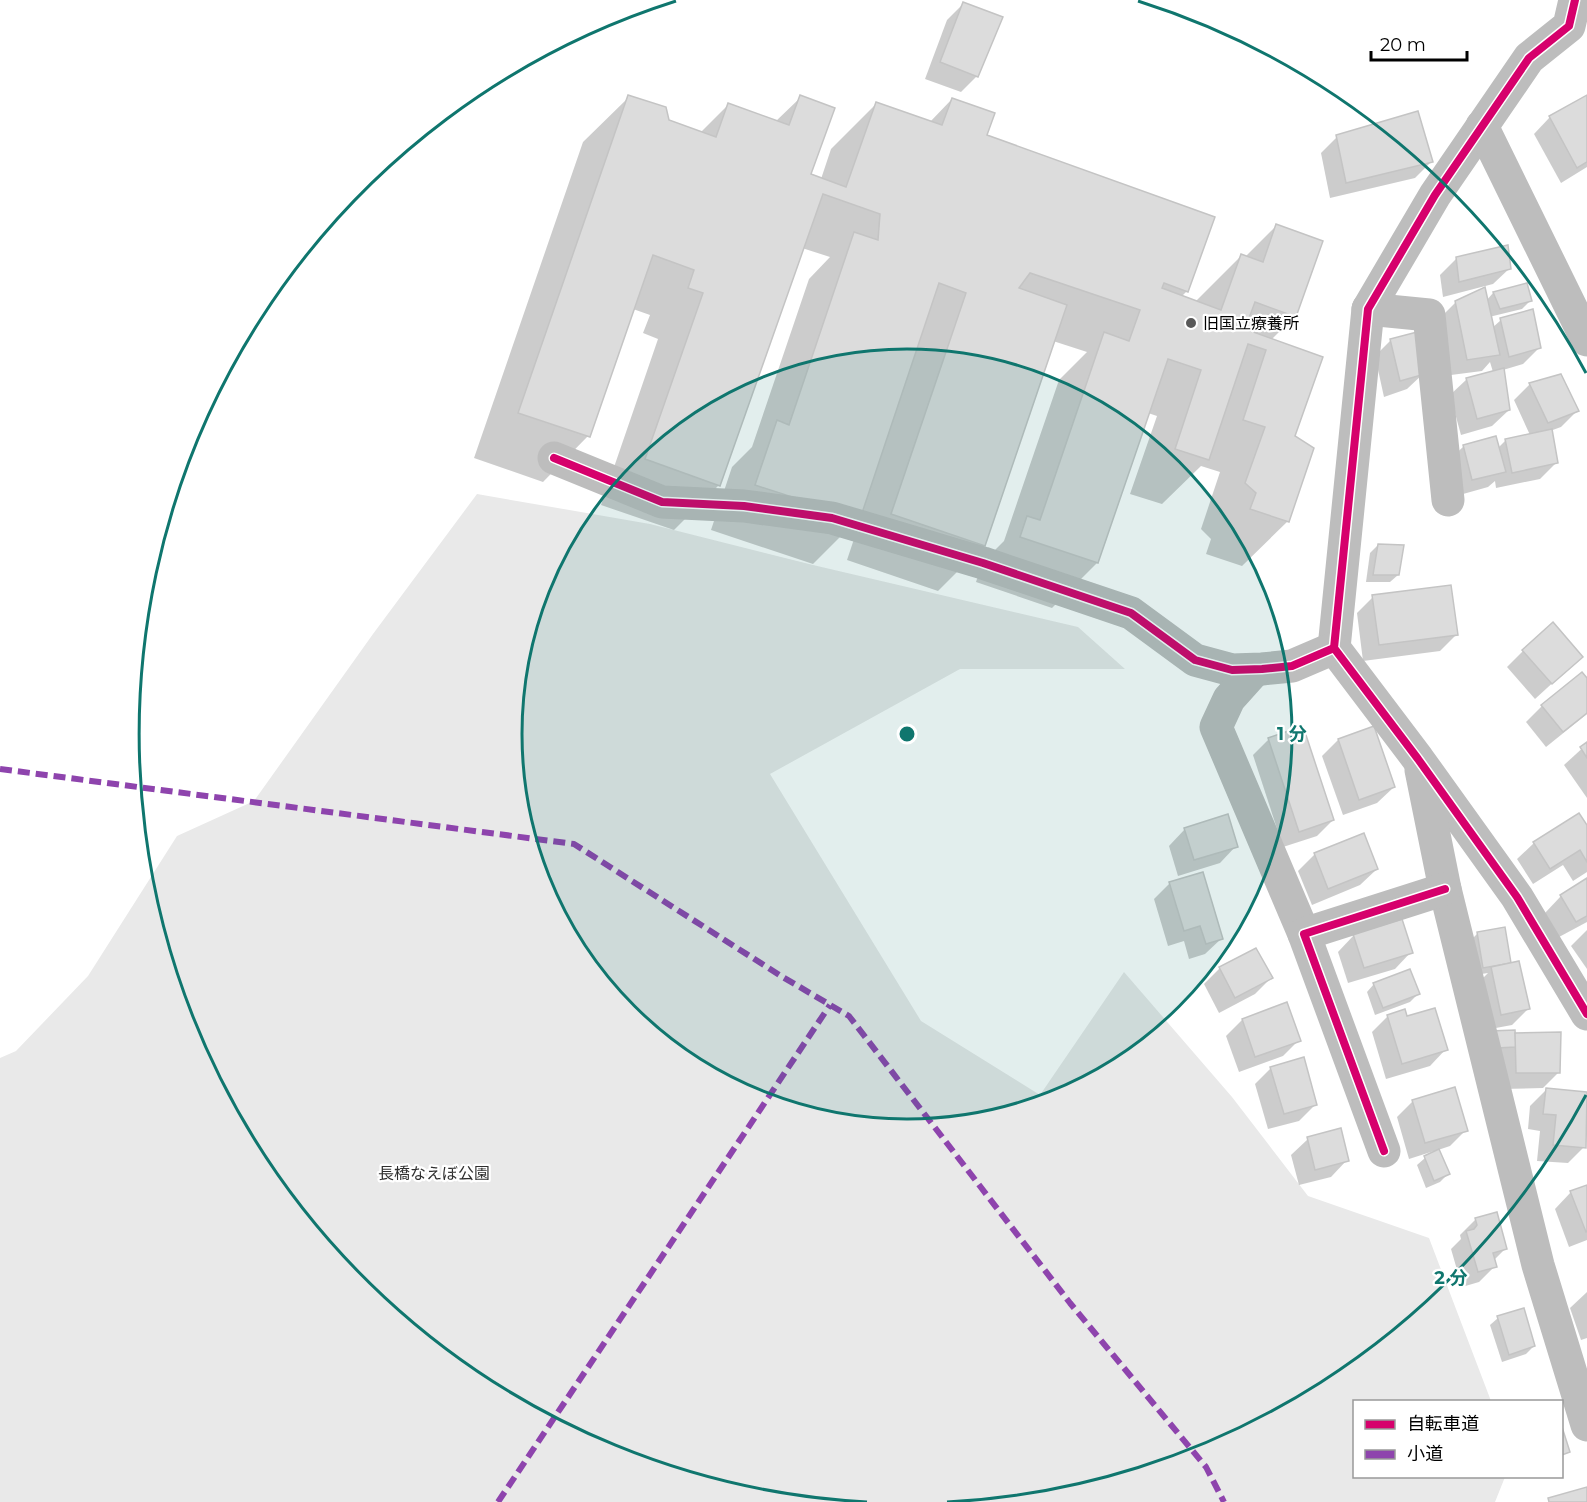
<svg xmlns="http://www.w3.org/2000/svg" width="1587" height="1502" font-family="Montserrat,'Noto Sans JP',sans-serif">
	<rect width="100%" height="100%" fill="#fff"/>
	<!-- green -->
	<polygon fill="#e9e9e9" points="477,494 650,524 813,565 1078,627 1125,669 960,669 770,774 921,1021 1040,1095 1124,972 1232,1097 1308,1196 1429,1238 1491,1401 1354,1402 1354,1476 1505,1477 1495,1502 0,1502 0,1058 16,1051 88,976 177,836 254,801 373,634"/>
	<!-- shadow -->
	<g fill="#0003">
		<polygon points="963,4 977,76 961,92 925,79 947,20"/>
		<polygon points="629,97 667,121 700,133 728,105 775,122 801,97 809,175 821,179 831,149 877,103 929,123 952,99 985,136 1187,291 1181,297 1195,302 1241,256 1245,257 1276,226 1295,316 1271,340 1293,436 1288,521 1242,566 1206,554 1211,539 1201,529 1220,472 1201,466 1162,504 1130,494 1157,416 1148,413 1097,563 1052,608 976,582 982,563 1004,541 1059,380 1087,352 1053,341 984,545 938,591 847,560 862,515 813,564 711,530 732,467 752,447 809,279 830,257 802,248 719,485 674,530 601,505 658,339 643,333 650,315 633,309 588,436 543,482 474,458 583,142"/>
		<polygon points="1587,97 1587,167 1561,183 1534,134 1550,117"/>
		<polygon points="1337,137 1431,162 1415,178 1330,198 1321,153"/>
		<polygon points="1456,259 1510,268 1493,284 1443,297 1440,275"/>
		<polygon points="1526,285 1530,301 1522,309 1489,317 1492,328 1501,320 1539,348 1523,364 1503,370 1509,410 1492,426 1461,435 1450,395 1467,379 1493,372 1490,362 1482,371 1451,375 1439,319 1456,302 1486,301 1493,293"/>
		<polygon points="1391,340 1424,373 1407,389 1384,397 1375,356"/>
		<polygon points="1530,384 1577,411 1561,427 1550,431 1556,463 1540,479 1496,488 1495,481 1488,487 1456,496 1447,462 1464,446 1498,448 1506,440 1530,435 1514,400"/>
		<polygon points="1378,545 1398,575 1390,582 1366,582 1370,553"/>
		<polygon points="1373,597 1456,635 1440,651 1363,661 1357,613"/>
		<polygon points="1523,651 1581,657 1535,699 1507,667"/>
		<polygon points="1587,680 1587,714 1546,747 1526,722 1542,706"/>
		<polygon points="1269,739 1333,820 1317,836 1283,847 1253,755"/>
		<polygon points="1338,740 1394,787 1377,803 1343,815 1322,756"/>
		<polygon points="1587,744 1587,798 1564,765"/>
		<polygon points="1579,815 1587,828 1587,872 1573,881 1563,865 1533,884 1517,859 1534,843"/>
		<polygon points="1185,829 1236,846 1220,863 1178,876 1169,846"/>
		<polygon points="1363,835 1377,869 1360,885 1312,905 1298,871 1314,855"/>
		<polygon points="1587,880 1587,922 1559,937 1545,913 1561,896"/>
		<polygon points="1170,883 1222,938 1205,954 1189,959 1184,941 1168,946 1154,899"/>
		<polygon points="1587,930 1587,969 1571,946"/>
		<polygon points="1478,933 1510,962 1528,1009 1512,1025 1485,1030 1476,985 1488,973 1475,975 1470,941"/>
		<polygon points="1354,935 1411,952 1395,969 1348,983 1338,952"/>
		<polygon points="1220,968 1271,978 1255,994 1219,1013 1204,984"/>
		<polygon points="1374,984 1418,994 1410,1002 1375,1015 1367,992"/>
		<polygon points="1286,1004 1299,1040 1283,1056 1239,1072 1226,1036 1242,1020"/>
		<polygon points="1388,1016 1406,1018 1446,1049 1430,1066 1386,1079 1372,1032"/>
		<polygon points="1513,1032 1559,1072 1543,1088 1500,1089 1489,1055"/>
		<polygon points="1271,1068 1316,1104 1299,1121 1268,1129 1255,1084"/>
		<polygon points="1546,1090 1587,1093 1587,1120 1584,1147 1568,1163 1537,1161 1540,1131 1528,1129 1530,1106"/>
		<polygon points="1413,1101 1466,1130 1450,1146 1438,1150 1448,1174 1440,1182 1426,1188 1417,1165 1425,1158 1435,1153 1434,1151 1409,1159 1397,1117"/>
		<polygon points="1308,1139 1347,1160 1331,1177 1299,1185 1291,1155"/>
		<polygon points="1587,1186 1587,1240 1569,1247 1555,1209 1571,1192"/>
		<polygon points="1476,1219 1505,1249 1494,1260 1495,1266 1479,1282 1462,1287 1451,1249 1461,1239 1460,1235"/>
		<polygon points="1587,1292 1587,1338 1581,1340 1570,1308"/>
		<polygon points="1498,1318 1534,1346 1526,1354 1502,1362 1490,1325"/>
	</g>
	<!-- building -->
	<g fill="#dcdcdc" stroke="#c4c4c4" stroke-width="1.5">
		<polygon points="963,2 1003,17 978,77 940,62"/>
		<polygon points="628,95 666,107 669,120 716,137 728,103 789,125 800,95 835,108 811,174 846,187 876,102 942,125 952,98 995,113 987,135 1215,217 1188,292 1164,283 1162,288 1221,310 1241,254 1263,262 1276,224 1323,241 1296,317 1255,302 1245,329 1323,357 1295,436 1314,448 1289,522 1250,509 1256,493 1245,483 1265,427 1243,420 1266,350 1248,344 1209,460 1175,449 1201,370 1168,359 1098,563 1020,537 1027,516 1040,520 1104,332 1129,341 1140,310 1030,273 1019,288 1067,305 985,546 891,514 966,293 939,283 860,519 755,485 777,420 789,425 854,232 878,240 880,214 823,194 720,486 645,459 703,293 688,288 694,270 653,255 590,437 518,413"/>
		<polygon points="1587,95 1587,162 1577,168 1549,116"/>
		<polygon points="1418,111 1433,162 1346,183 1336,135"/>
		<polygon points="1508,245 1511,269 1459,282 1456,257"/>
		<polygon points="1527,283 1532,301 1500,309 1493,292"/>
		<polygon points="1485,287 1500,355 1467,360 1455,301"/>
		<polygon points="1533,309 1541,348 1509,357 1500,318"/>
		<polygon points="1421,331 1425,374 1400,381 1390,339"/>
		<polygon points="1504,368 1510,410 1477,419 1466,378"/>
		<polygon points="1561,374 1579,411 1548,423 1529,383"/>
		<polygon points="1552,429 1558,463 1512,473 1505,439"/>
		<polygon points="1496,436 1506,472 1472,480 1463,445"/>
		<polygon points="1378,544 1404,545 1399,575 1373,575"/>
		<polygon points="1451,585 1458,635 1379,645 1372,595"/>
		<polygon points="1553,622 1583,657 1552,684 1522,650"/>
		<polygon points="1582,672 1587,678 1587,713 1563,732 1541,705"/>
		<polygon points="1303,726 1334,820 1299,832 1268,738"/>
		<polygon points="1374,726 1395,787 1359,800 1338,739"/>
		<polygon points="1587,742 1587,758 1580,747"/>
		<polygon points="1579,813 1587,825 1587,862 1580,850 1550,869 1533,842"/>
		<polygon points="1228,814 1238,847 1194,860 1184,828"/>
		<polygon points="1364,833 1378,869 1328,889 1314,853"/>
		<polygon points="1203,872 1223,939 1206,944 1200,926 1184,931 1169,882"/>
		<polygon points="1587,878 1587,916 1576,922 1560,895"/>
		<polygon points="1402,919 1413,953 1364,968 1353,934"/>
		<polygon points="1505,927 1511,963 1483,968 1477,932"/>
		<polygon points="1256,948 1273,978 1235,998 1219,967"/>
		<polygon points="1519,961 1530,1009 1501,1015 1491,967"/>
		<polygon points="1410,969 1420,994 1383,1008 1373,983"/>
		<polygon points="1287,1002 1301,1041 1255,1057 1242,1019"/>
		<polygon points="1435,1008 1448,1050 1402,1064 1387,1015 1405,1009 1407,1016"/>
		<polygon points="1515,1030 1516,1047 1496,1048 1490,1031"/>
		<polygon points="1561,1032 1560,1073 1516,1073 1515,1033"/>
		<polygon points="1304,1057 1317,1105 1284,1114 1270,1067"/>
		<polygon points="1455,1087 1468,1131 1425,1143 1412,1100"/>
		<polygon points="1546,1088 1587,1092 1586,1148 1553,1145 1556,1115 1543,1114"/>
		<polygon points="1341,1128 1349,1161 1315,1170 1307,1137"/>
		<polygon points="1439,1149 1450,1174 1434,1181 1424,1156"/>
		<polygon points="1587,1185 1587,1231 1586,1232 1570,1191"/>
		<polygon points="1497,1212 1507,1249 1493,1253 1497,1267 1478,1272 1466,1231 1474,1229 1477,1225 1475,1218"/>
		<polygon points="1524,1308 1535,1346 1509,1355 1497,1316"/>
		<polygon points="1562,1427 1570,1452 1562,1455"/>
		<polygon points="1587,1487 1587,1502 1549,1502 1548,1498"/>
	</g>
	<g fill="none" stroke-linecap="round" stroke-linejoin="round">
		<!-- minor -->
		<g stroke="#bdbdbd" stroke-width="33">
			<polyline points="1575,0 1569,26 1529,58 1435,195 1368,309 1334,648 1418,759 1517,897 1587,1014"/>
			<polyline points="1482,126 1587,340"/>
			<polyline points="1368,309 1429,315 1448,500"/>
			<polyline points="554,458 662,502 744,506 832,518 983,563 1131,613 1195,660 1232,670 1262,669 1292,666 1334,648"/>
			<polyline points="1255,670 1229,699 1216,727 1304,934"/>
			<polyline points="1421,770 1445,889 1538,1265 1587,1425"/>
			<polyline points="1384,1151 1304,934 1445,889"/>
		</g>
		<!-- quiet -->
		<g stroke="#8e44ad" stroke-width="6" stroke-dasharray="12 6" stroke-linecap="butt">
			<polyline points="0,769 574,844 781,976 849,1016 1070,1303 1206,1467 1224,1502"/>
			<polyline points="498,1502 830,1005"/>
		</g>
		<!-- cycleway casing -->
		<g stroke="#fff" stroke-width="11">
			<g id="cycleway">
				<polyline points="1575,0 1569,26 1529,58 1435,195 1368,309 1334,648 1418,759 1517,897 1587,1014"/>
				<polyline points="554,458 662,502 744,506 832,518 983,563 1131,613 1195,660 1232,670 1262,669 1292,666 1334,648"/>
				<polyline points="1384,1151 1304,934 1445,889"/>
			</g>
		</g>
		<!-- cycleway -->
		<use href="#cycleway" stroke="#d6006c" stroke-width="8"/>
	</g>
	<!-- distance rings -->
	<circle cx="907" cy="734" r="385" fill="#0f766e" fill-opacity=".12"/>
	<g fill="none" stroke="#0f766e" stroke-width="3">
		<circle cx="907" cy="734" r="385"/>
		<path d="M1586 1095A769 769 0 0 1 947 1502M867 1502A769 769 0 0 1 676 1M1138 1A769 769 0 0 1 1586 373"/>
	</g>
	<!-- markers -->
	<circle fill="#595959" stroke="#fff" stroke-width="2" cx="1191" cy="323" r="6"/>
	<g text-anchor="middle" stroke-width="4.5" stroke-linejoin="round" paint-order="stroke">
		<!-- poi labels -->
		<g font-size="16" fill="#000" stroke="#fff" text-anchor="start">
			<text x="1203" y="329">旧国立療養所</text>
		</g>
		<!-- park labels -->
		<g font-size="16" fill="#2e2e2e" stroke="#fff">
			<text x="434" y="1179">長橋なえぼ公園</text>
		</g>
	</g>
	<circle cx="907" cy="734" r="9" fill="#0f766e" stroke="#fff" stroke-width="3"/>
	<g font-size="18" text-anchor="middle" font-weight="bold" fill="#0f766e" stroke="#fff" stroke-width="4.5" stroke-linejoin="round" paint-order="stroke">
		<text x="1292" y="740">1 分</text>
		<text x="1451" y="1284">2 分</text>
	</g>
	<!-- legend -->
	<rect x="1353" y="1400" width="210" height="78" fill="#ffffff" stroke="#999999" stroke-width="1.5"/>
	<rect x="1365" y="1420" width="30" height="9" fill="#d6006c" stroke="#999999" stroke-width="1.5"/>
	<text x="1407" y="1430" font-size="18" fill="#000000">自転車道</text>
	<rect x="1365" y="1450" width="30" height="9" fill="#8e44ad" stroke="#999999" stroke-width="1.5"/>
	<text x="1407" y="1460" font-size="18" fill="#000000">小道</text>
	<!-- scale -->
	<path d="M1371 51v9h96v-9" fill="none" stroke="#000000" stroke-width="3"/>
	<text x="1380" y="51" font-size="18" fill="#000000" stroke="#ffffff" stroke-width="4.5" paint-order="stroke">20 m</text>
</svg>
